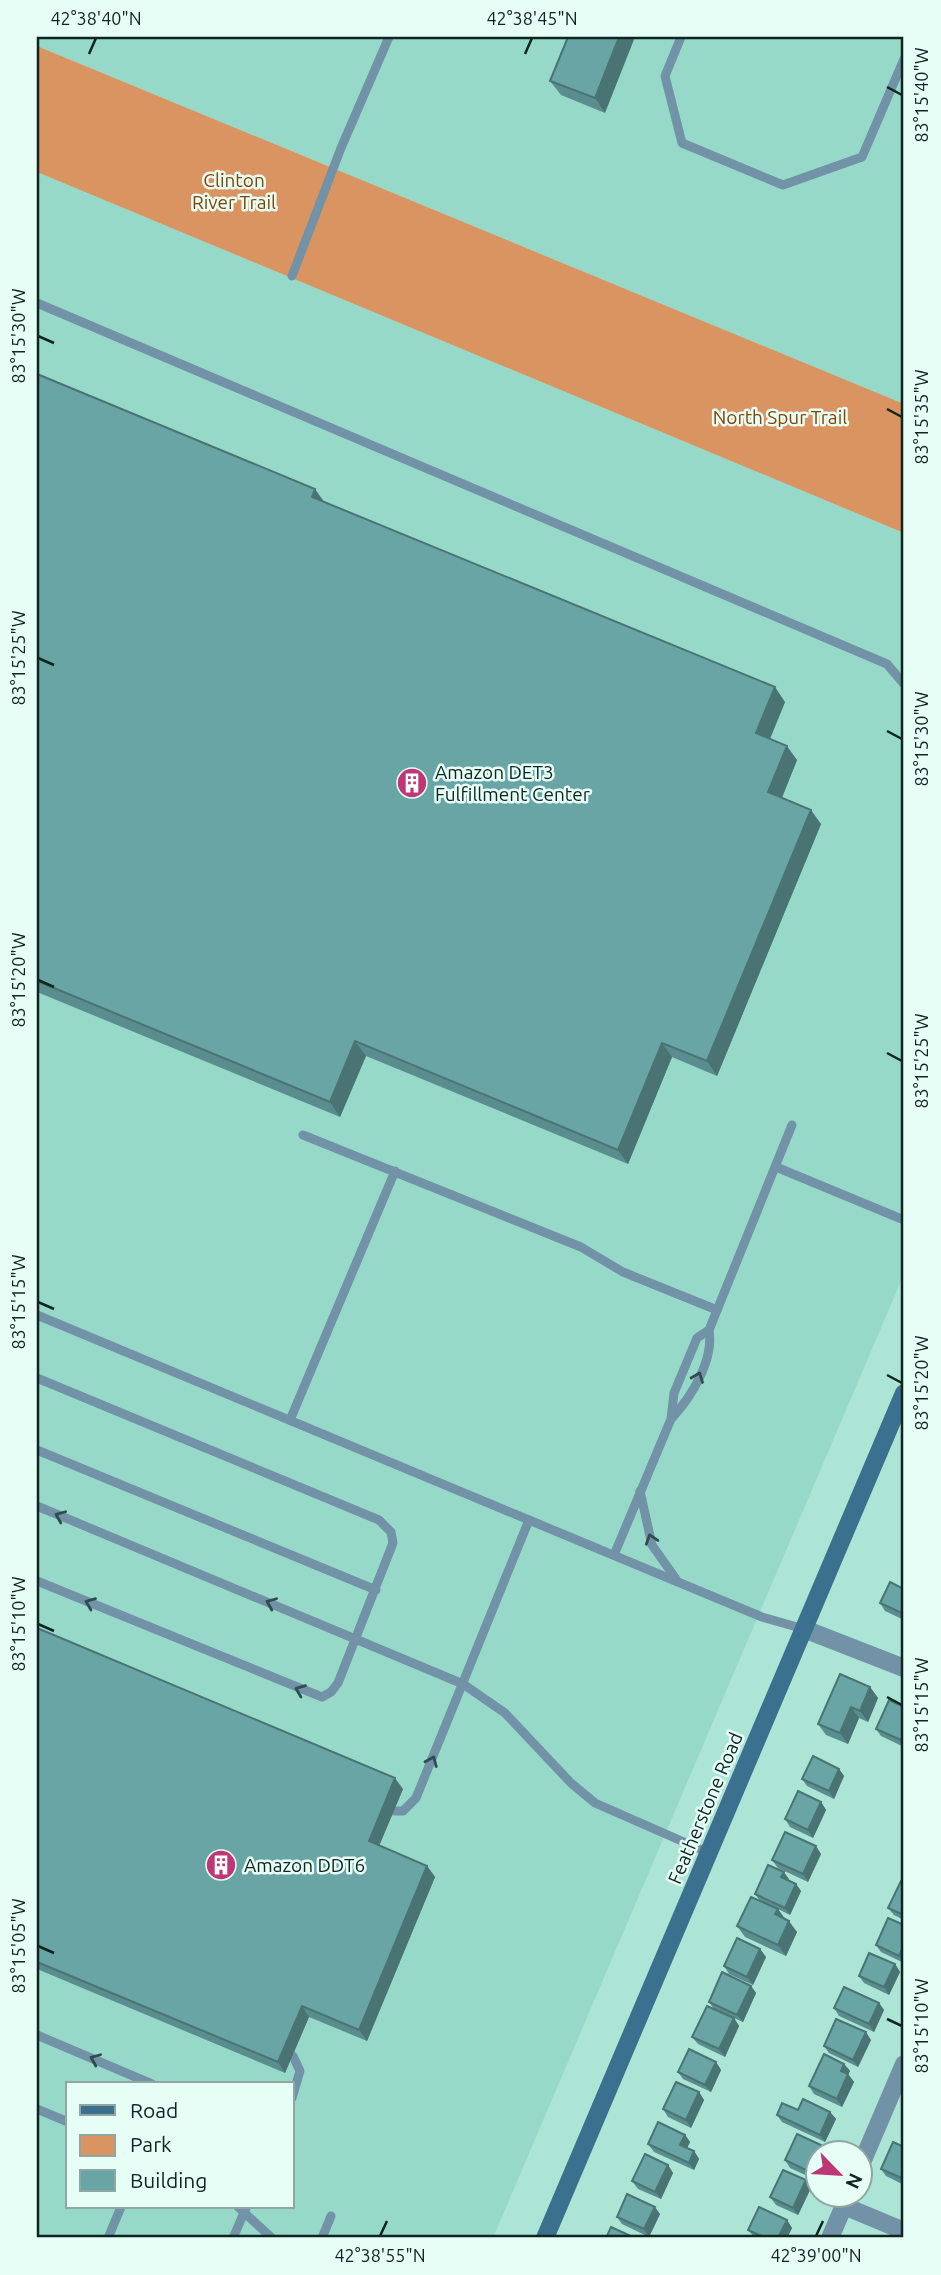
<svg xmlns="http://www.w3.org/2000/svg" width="941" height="2275" font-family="Ubuntu,sans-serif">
	<rect width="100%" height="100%" fill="#ace5d5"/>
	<!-- built -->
	<g fill="#97d9c8" fill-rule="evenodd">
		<polygon points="37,37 904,37 904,404 37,46"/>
		<path d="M37 172 904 533V1274L493 2238H37ZM68 2084H292V2207H68Z"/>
	</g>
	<!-- green -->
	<polygon fill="#d99461" points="37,46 904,404 904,533 37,172"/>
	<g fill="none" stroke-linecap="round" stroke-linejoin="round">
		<!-- lane -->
		<g stroke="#7192a7" stroke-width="9">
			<polyline points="681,37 665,76 682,143 783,185 862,157 904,59"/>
			<polyline points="292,276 341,148 389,37"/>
			<polyline points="37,303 887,664 904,684"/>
			<polyline points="303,1135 581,1247 623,1272 717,1310"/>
			<polyline points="776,1167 904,1220"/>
			<polyline points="37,1315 529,1520"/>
			<polyline points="37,1378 379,1520 391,1532 393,1543 338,1683 331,1692 322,1697 37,1581"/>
			<path d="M672 1418C692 1396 714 1360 709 1330"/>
			<polyline points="290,1420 395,1171"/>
			<polyline points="37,1450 376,1590"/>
			<polyline points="640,1491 652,1545 676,1579"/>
			<polyline points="37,1506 463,1684 505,1713 571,1783 595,1803 709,1853"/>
			<polyline points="614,1555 671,1419 674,1393 697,1338 709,1330 792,1125"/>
			<polyline points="394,1811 403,1811 416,1798 529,1520 762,1617 804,1629"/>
			<polyline points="37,2035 152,2084"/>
			<polyline points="292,2098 300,2071 293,2056"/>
			<polyline points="37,2109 68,2122"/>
			<polyline points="238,2207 272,2238"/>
			<polyline points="108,2238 121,2207"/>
			<polyline points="233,2238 246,2208"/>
			<polyline points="322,2238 331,2216"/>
		</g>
		<!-- street -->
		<g stroke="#7192a7" stroke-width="18">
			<polyline points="804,1629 904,1668"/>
			<polyline points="860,2167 904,2064"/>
			<polyline points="844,2206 904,2231"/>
			<polyline points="830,2238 849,2194"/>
		</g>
		<!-- secondary -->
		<polyline stroke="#3c708f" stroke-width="18" points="545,2238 904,1393"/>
	</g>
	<!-- wall -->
	<g fill="#5a8e8e">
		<polygon points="568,37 605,113 561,95 550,81"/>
		<polygon points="37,374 324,502 785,702 770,739 797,760 782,798 821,824 717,1076 672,1057 628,1164 366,1056 340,1117 37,992"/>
		<polygon points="904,1589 904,1620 885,1611 880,1603"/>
		<polygon points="37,1628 403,1789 379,1846 427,1866 435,1877 367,2041 309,2017 285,2073 37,1969"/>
		<polygon points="870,1687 878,1698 868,1722 859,1718 848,1744 826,1735 818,1724"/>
		<polygon points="904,1707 904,1747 881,1736 876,1729"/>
		<polygon points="839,1769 844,1776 834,1799 807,1786 802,1779"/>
		<polygon points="821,1802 826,1810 813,1838 790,1827 785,1819"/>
		<polygon points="821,1854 808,1882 778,1868 772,1860"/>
		<polygon points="789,1879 788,1880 796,1884 801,1891 790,1915 778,1909 784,1919 797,1932 786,1956 745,1937 737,1926 760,1901 755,1894"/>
		<polygon points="904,1882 904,1920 894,1915 888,1908"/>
		<polygon points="904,1925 904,1963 881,1952 876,1945"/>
		<polygon points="760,1949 766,1957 753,1985 729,1974 724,1966"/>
		<polygon points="895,1964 900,1972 889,1995 864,1983 859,1976"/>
		<polygon points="751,1986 756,1993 743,2022 734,2018 739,2026 725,2057 698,2044 692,2037 714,2009 709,2002"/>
		<polygon points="879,2003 884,2010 874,2032 839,2016 834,2008"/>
		<polygon points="871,2040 858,2067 829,2053 824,2046"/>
		<polygon points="716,2062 721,2070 711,2092 683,2079 678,2072"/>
		<polygon points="844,2064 850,2071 848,2074 854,2082 842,2107 814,2094 809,2086"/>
		<polygon points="699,2092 704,2100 691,2128 668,2117 663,2109"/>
		<polygon points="798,2110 830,2112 836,2119 825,2142 782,2122 777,2115"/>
		<polygon points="797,2134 821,2145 826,2152 818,2152 818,2168 814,2179 790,2168 785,2160"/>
		<polygon points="685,2135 690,2142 687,2148 694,2151 699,2159 694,2170 654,2152 648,2144"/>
		<polygon points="904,2147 904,2185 886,2176 881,2169"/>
		<polygon points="668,2165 673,2173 661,2199 638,2189 632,2181"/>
		<polygon points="806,2180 811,2188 798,2215 776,2205 770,2197"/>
		<polygon points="660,2214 649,2237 622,2224 617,2217"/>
		<polygon points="787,2220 792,2228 787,2238 755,2238 748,2230"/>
	</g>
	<!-- shaded-wall -->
	<g fill="#4a7474">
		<polygon points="619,37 635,37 605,113 595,98"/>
		<polygon points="315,489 325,503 312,497"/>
		<polygon points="775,687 785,702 766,748 756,733"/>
		<polygon points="787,746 797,760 778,807 768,792"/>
		<polygon points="811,810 821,824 717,1076 707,1061"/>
		<polygon points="355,1041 366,1056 340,1117 330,1102"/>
		<polygon points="662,1043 672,1057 628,1164 618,1150"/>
		<polygon points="870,1687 878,1698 868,1722 860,1711"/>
		<polygon points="851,1707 859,1718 848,1744 840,1733"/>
		<polygon points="904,1733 904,1745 901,1740"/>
		<polygon points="839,1769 844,1776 834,1799 829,1791"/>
		<polygon points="395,1778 403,1789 376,1853 369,1841"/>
		<polygon points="821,1802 826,1810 813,1838 808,1830"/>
		<polygon points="816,1846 821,1854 808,1882 803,1874"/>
		<polygon points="427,1866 435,1877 367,2041 359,2030"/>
		<polygon points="784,1872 789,1879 787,1884 781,1877"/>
		<polygon points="796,1884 801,1891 790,1915 785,1908"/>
		<polygon points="778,1909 786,1920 775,1914"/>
		<polygon points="789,1921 797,1932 786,1956 778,1945"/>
		<polygon points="904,1945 904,1963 899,1956"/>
		<polygon points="760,1949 766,1957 753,1985 747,1977"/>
		<polygon points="895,1964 900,1972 889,1995 884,1987"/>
		<polygon points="751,1986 756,1993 743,2022 737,2015"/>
		<polygon points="879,2003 884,2010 874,2032 869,2024"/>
		<polygon points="302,2006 309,2017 285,2073 278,2062"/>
		<polygon points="734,2018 739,2026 725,2057 719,2049"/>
		<polygon points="866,2032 871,2040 858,2067 853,2060"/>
		<polygon points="716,2062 721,2070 711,2092 705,2085"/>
		<polygon points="844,2064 850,2071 846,2078 841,2071"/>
		<polygon points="848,2074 854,2082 842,2107 837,2099"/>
		<polygon points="699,2092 704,2100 691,2128 686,2120"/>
		<polygon points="830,2112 836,2119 825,2142 820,2135"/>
		<polygon points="685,2135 690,2142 685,2152 680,2145"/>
		<polygon points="821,2145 826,2152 818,2152 818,2168 814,2179 808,2171"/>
		<polygon points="694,2151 699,2159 694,2170 689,2163"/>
		<polygon points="668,2165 673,2173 661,2199 655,2192"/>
		<polygon points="806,2180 811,2188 798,2215 793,2208"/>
		<polygon points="655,2207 660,2214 649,2237 644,2229"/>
		<polygon points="787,2220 792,2228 787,2238 778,2238"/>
	</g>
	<!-- building -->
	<g fill="#69a5a5" stroke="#4a7474" stroke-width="2">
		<polygon points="568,37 619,37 595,98 550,81"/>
		<polygon points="37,374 315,489 312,497 775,687 756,733 787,746 768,792 811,810 707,1061 662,1043 618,1150 355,1041 330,1102 37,981"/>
		<polygon points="890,1582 904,1589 904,1614 880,1603"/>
		<polygon points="37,1628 395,1778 369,1841 427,1866 359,2030 302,2006 278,2062 37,1962"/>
		<polygon points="840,1674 870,1687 860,1711 851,1707 840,1733 818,1724"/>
		<polygon points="889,1700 904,1707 904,1733 901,1740 876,1729"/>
		<polygon points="813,1756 839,1769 829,1791 802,1779"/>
		<polygon points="798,1791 821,1802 808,1830 785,1819"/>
		<polygon points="785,1832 816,1846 803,1874 772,1860"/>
		<polygon points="768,1865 784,1872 781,1877 796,1884 785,1908 755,1894"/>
		<polygon points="901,1881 904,1882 904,1915 888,1908"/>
		<polygon points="751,1897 778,1909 775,1914 789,1921 778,1945 737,1926"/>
		<polygon points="888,1918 904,1925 904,1945 899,1956 876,1945"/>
		<polygon points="737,1938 760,1949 747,1977 724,1966"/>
		<polygon points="869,1953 895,1964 884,1987 859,1976"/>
		<polygon points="722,1972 751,1986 737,2015 709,2002"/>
		<polygon points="844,1987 879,2003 869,2024 834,2008"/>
		<polygon points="707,2006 734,2018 719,2049 692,2037"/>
		<polygon points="836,2019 866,2032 853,2060 824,2046"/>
		<polygon points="689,2049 716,2062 705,2085 678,2072"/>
		<polygon points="824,2054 844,2064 841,2071 848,2074 837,2099 809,2086"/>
		<polygon points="676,2082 699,2092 686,2120 663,2109"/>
		<polygon points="803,2099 830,2112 820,2135 777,2115 782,2103 798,2110"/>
		<polygon points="658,2122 685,2135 680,2145 694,2151 689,2163 648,2144"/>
		<polygon points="797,2134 821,2145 808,2171 785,2160"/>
		<polygon points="893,2142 904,2147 904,2179 881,2169"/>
		<polygon points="645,2154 668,2165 655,2192 632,2181"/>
		<polygon points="783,2170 806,2180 793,2208 770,2197"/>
		<polygon points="627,2194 655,2207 644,2229 617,2217"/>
		<polygon points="759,2207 787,2220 778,2238 766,2238 748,2230"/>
		<polygon points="611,2227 635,2238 606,2238"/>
	</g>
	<!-- one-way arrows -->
	<defs><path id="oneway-chevron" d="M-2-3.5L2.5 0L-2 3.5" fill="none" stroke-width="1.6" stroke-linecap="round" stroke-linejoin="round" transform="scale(1.75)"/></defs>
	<g stroke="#314b4f">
		<use href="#oneway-chevron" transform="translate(698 1377) rotate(-69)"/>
		<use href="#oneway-chevron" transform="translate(60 1516) rotate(-157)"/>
		<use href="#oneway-chevron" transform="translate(651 1539) rotate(-108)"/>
		<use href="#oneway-chevron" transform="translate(90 1603) rotate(-158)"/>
		<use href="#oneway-chevron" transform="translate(271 1603) rotate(-157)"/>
		<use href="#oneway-chevron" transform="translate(300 1690) rotate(-158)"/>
		<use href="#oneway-chevron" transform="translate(432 1761) rotate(-67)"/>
		<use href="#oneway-chevron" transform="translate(95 2059) rotate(-157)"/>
	</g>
	<!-- ticks -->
	<path fill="none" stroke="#0e2520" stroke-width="2.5" d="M89 54 96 38M525 54 532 38M887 87 902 95M38 336 54 343M887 409 902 417M38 658 54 665M887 731 902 739M38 980 54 987M887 1053 902 1061M38 1302 54 1309M887 1375 902 1383M38 1624 54 1631M887 1697 902 1705M38 1946 54 1953M887 2019 902 2026M380 2236 387 2221M816 2236 823 2221"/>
	<!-- icons -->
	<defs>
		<g id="building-disc" transform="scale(1.575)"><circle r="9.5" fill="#be3675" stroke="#e7fef7"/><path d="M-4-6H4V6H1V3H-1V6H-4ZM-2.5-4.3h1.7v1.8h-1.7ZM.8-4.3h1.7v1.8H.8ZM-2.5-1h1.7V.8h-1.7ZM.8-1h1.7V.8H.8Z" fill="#fff"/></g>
	</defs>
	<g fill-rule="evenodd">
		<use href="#building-disc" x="412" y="783"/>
		<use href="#building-disc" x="221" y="1865"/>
	</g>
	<g text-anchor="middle" stroke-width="5" stroke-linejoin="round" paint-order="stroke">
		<!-- park labels -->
		<g font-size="19" fill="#854401" stroke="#e7fef7">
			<text x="234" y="187">Clinton<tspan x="234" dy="22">River Trail</tspan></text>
			<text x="780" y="424">North Spur Trail</text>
		</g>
		<!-- poi labels -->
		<g font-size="19" fill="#0e2520" stroke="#e7fef7" text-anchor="start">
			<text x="435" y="779">Amazon DET3<tspan x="435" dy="22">Fulfillment Center</tspan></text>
			<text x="244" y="1872">Amazon DDT6</text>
		</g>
		<!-- street labels -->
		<g font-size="19" fill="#0e2520" stroke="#e7fef7">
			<text transform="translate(705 1808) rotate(-67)" y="7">Featherstone Road</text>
		</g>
	</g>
	<!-- border -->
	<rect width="941" height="2275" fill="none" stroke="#e7fef7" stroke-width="77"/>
	<!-- legend -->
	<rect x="66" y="2082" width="228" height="126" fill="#e7fef7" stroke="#90a7a1" stroke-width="2"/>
	<rect x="80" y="2105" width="35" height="10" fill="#3c708f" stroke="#90a7a1" stroke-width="2"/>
	<text x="130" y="2118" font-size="21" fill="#0e2520">Road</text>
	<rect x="80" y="2135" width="35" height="21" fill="#d99461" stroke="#90a7a1" stroke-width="2"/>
	<text x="130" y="2152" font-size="21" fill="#0e2520">Park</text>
	<rect x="80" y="2170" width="35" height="21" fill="#69a5a5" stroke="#90a7a1" stroke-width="2"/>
	<text x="130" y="2188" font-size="21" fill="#0e2520">Building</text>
	<!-- north arrow -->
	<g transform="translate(839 2174) rotate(115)"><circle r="33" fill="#e7fef7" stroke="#90a7a1" stroke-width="2"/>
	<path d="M0-5L12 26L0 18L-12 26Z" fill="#be3675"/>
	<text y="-10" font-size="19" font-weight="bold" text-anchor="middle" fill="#0e2520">N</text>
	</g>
	<rect x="38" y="38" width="864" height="2198" fill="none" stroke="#0e2520" stroke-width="2.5"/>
	<g font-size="18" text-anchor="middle" fill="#0e2520">
		<text x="96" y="25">42°38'40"N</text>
		<text x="532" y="25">42°38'45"N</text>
		<text transform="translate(922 95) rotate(-90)" y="6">83°15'40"W</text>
		<text transform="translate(19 336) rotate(-90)" y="6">83°15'30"W</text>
		<text transform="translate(922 417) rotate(-90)" y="6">83°15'35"W</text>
		<text transform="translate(19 658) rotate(-90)" y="6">83°15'25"W</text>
		<text transform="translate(922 739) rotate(-90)" y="6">83°15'30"W</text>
		<text transform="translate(19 980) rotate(-90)" y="6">83°15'20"W</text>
		<text transform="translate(922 1061) rotate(-90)" y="6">83°15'25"W</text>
		<text transform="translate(19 1302) rotate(-90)" y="6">83°15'15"W</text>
		<text transform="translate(922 1383) rotate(-90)" y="6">83°15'20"W</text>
		<text transform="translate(19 1624) rotate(-90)" y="6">83°15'10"W</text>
		<text transform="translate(922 1705) rotate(-90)" y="6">83°15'15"W</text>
		<text transform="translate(19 1946) rotate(-90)" y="6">83°15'05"W</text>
		<text transform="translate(922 2026) rotate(-90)" y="6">83°15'10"W</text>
		<text x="380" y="2262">42°38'55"N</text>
		<text x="816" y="2262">42°39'00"N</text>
	</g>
</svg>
